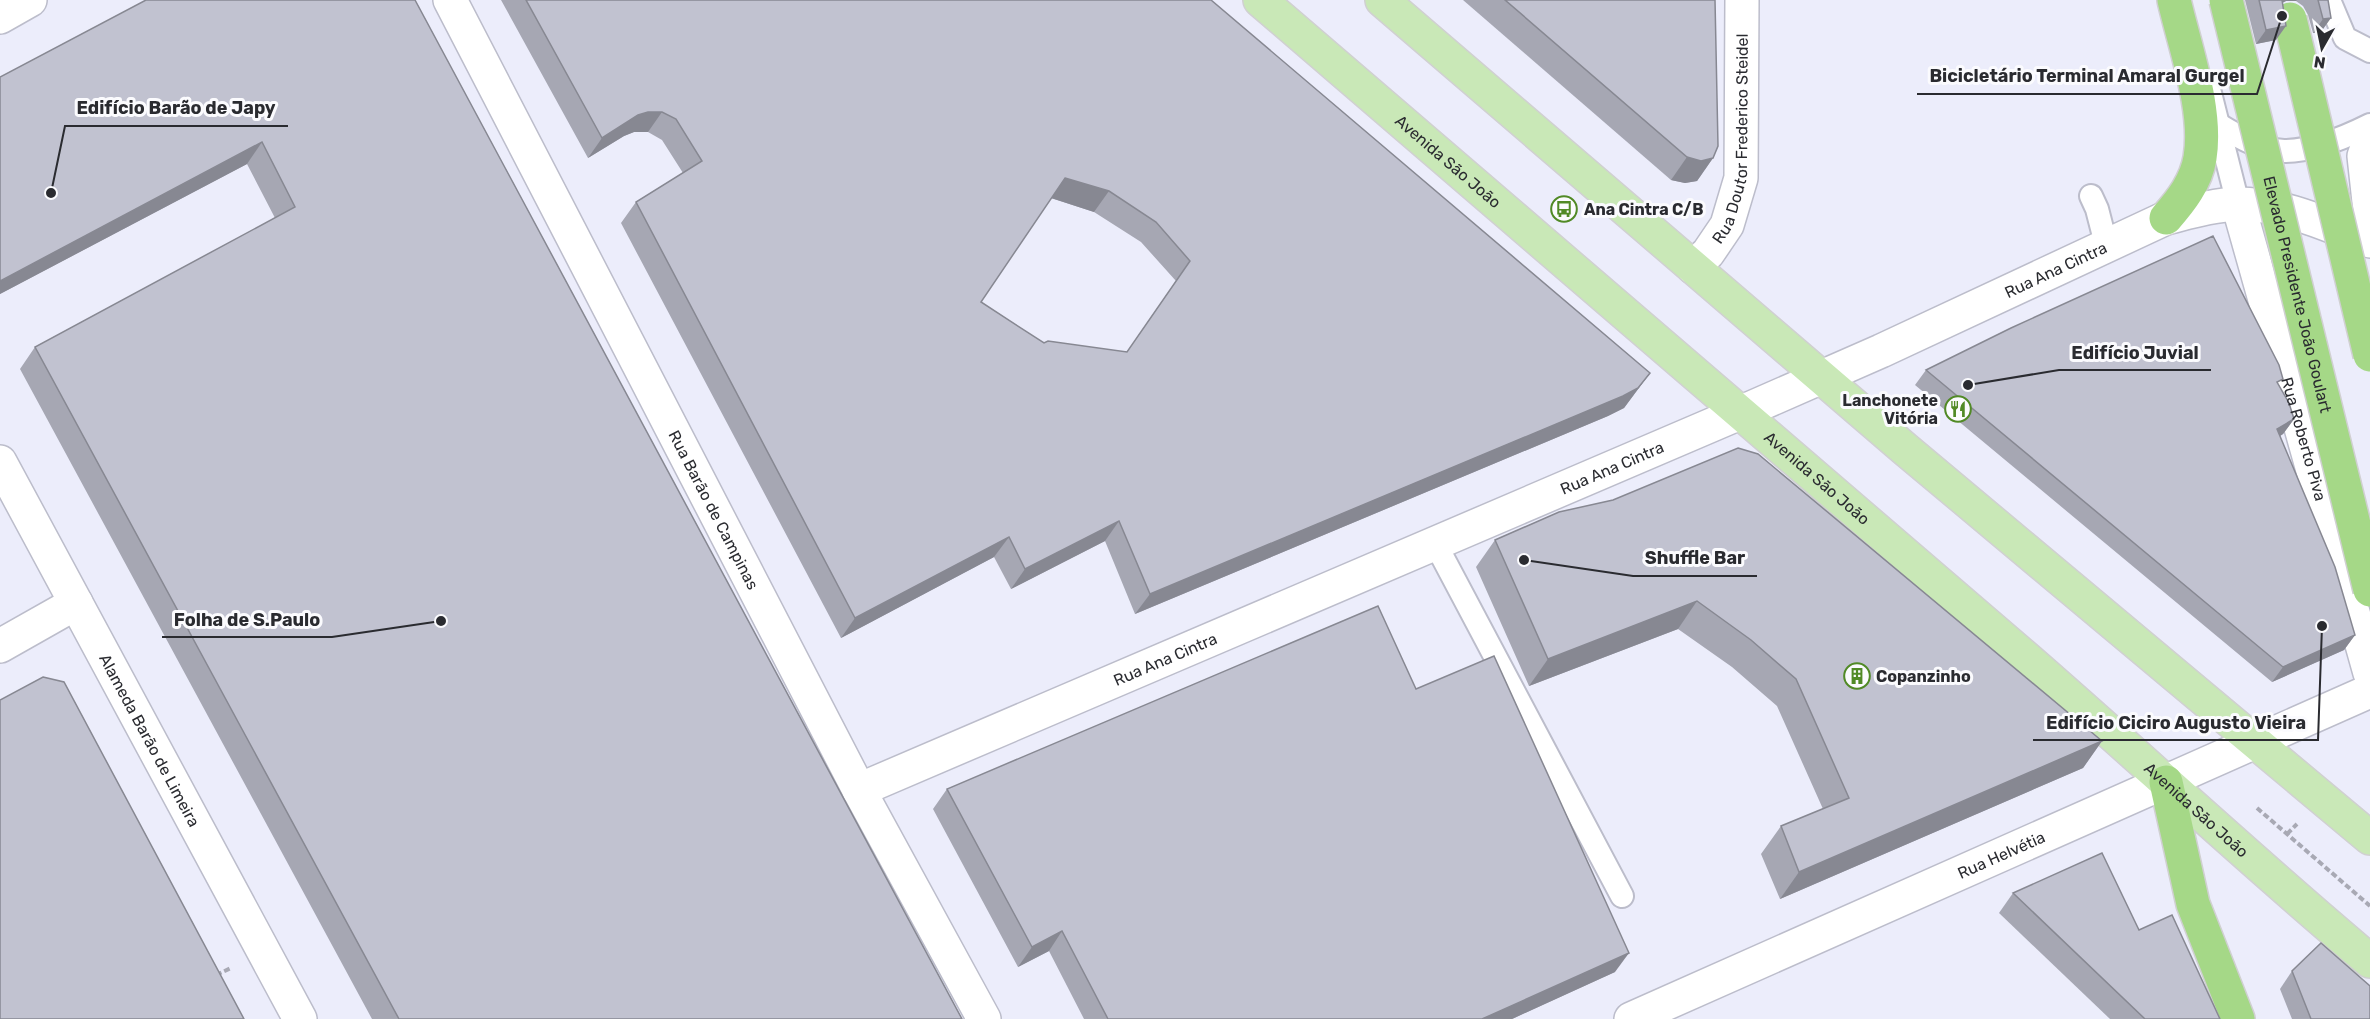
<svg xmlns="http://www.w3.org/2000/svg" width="2370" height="1019" font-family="Rubik,sans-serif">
	<rect width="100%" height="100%" fill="#ecedfb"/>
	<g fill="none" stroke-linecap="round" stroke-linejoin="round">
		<!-- lane casing -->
		<g stroke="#bcbdcb" stroke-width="26">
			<g id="lane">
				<polyline points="2329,0 2345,38 2370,51"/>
				<polyline points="2209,89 2238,204"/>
				<path d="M2219 125C2239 137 2261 150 2284 151 2312 151 2346 137 2370 125"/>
				<polyline points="2091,196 2097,209 2106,244"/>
				<polyline points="1435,543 1622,896"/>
			</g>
		</g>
		<!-- street casing -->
		<g stroke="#bcbdcb" stroke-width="36">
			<g id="street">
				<path id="s1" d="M450 0 859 790 984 1019"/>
				<polyline points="2370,140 2364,156 2370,211"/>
				<path id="s2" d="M2238 204 2370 673"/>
				<path id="s3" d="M1693 267 1708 253 1727 225 1741 178 1742 0"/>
				<path id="s4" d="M0 462 300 1019"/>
				<polyline points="0,646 76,603"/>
				<path id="s5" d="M859 790 1742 412 1881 351 2166 218C2190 212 2213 205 2238 204 2285 204 2327 225 2370 241"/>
				<path id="s6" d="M1631 1019 2370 691"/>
			</g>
		</g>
		<!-- secondary casing -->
		<g stroke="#bcbdcb" stroke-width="36">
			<polyline id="secondary" points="0,17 30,0"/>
		</g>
		<!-- primary casing -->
		<g stroke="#d0d0d1" stroke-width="36">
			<g id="primary">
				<path id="s7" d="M1260 0C1516 219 1772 438 2027 659 2142 759 2253 863 2370 961"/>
				<polyline points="1382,0 1905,449 2370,838"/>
			</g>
		</g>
		<!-- highway casing -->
		<g stroke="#d0d0d1" stroke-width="36">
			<g id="highway">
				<path d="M2166 218C2181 201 2196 182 2200 158 2208 110 2185 48 2174 0"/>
				<polyline points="2166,782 2193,904 2238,1019"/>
			</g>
		</g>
		<!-- path -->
		<g stroke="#a8a9b4" stroke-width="4" stroke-dasharray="6 3" stroke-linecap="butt">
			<polyline points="2257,808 2370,906"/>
			<polyline points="2287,834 2297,824"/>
			<polyline points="216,975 231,968"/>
		</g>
		<!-- lane -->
		<use href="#lane" stroke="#fff" stroke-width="22"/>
		<!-- street -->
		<use href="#street" stroke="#fff" stroke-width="33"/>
		<!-- secondary -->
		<use href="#secondary" stroke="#fff" stroke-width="33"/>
		<!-- primary -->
		<use href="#primary" stroke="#c9e8b7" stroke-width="33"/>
		<!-- highway -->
		<use href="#highway" stroke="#a5d887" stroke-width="33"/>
		<!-- highway-bridge casing -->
		<g stroke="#d0d0d1" stroke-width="36" stroke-linecap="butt">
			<g id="highway-bridge">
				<path id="s8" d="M2226 0 2370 590"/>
				<polyline points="2290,19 2370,355"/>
			</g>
		</g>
		<!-- highway-bridge -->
		<use href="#highway-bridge" stroke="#a5d887" stroke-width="33"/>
	</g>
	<!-- wall -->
	<g fill="#a6a7b3" fill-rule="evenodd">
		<polygon points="415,0 962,1019 372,1019 20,369 35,347 275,218 247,164 0,294 0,77"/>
		<path d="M501 0H1211L1650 373 1624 408 1608 416 1135 614 1105 541 1011 589 994 557 841 638 621 223 636 202 683 173 662 140 648 132H634L624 136 588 158ZM1051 198 1094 212 1141 242 1176 281 1127 352 1044 343 981 302Z"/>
		<polygon points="1463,0 1715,0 1713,158 1697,181 1685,183 1671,180"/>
		<polygon points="2245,0 2328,0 2321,32 2313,33 2308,15 2303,6 2296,1 2286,1 2282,3 2276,40 2256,44"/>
		<polygon points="1926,370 2279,385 2294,419 2283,434 2280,436 2355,635 2344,650 2272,682 1915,385"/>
		<polygon points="1559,512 2102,741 2083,768 1780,899 1761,854 1781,826 1823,809 1777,706 1732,667 1678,629 1529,686 1476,567 1495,540"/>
		<polygon points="1416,689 1615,972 1512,1019 1084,1019 1049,951 1018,967 933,809 947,789"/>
		<polygon points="2013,893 2220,1019 2110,1019 1999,913"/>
		<polygon points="2292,971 2370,1019 2292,1019 2280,989"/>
	</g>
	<!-- shaded-wall -->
	<g fill="#878892">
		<polygon points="2281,0 2297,0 2296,1 2286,1 2278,5"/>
		<polygon points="2331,18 2321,32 2313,33 2323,19"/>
		<polygon points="2286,26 2276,40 2256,44 2266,30"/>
		<polygon points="648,112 662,112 648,132 634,132 624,136 588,158 602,138 638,115"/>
		<polygon points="262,142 247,164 0,294 0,281"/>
		<polygon points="1687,157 1713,158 1697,181 1685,183 1671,180"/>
		<polygon points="1065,178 1109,191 1094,212 1051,198"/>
		<polygon points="1650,373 1624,408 1608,416 1135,614 1150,594"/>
		<polygon points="2294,419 2283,434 2267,444 2277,429"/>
		<polygon points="1119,521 1105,541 1011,589 1025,569"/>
		<polygon points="1009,537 994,557 841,638 855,618"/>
		<polygon points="1697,601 1678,629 1529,686 1548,659"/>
		<polygon points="2355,635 2344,650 2272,682 2283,667"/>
		<polygon points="2102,741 2083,768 1780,899 1799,872"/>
		<polygon points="1062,931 1049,951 1018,967 1032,947"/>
		<polygon points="1629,953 1615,972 1512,1019 1482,1019"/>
	</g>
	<!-- building -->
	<g fill="#c1c2d0" stroke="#878892" stroke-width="1.5" fill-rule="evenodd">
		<polygon points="146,0 415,0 962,1019 399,1019 35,347 295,207 262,142 0,281 0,77"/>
		<path d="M526 0H1211L1650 373 1638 388 1623 396 1150 594 1119 521 1025 569 1009 537 855 618 636 202 702 161 676 119 662 112H648L638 115 602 138ZM1065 178 1109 191 1156 222 1190 261 1127 352 1048 341 1044 343 981 302Z"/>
		<polygon points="1505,0 1715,0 1718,146 1713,158 1701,161 1687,157"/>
		<polygon points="2259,0 2282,0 2286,26 2266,30"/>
		<polygon points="2318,0 2328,0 2331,18 2323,19"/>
		<polygon points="2213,236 2279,365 2283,379 2277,382 2289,403 2294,419 2277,429 2335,567 2355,635 2283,667 1926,370 2011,328"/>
		<polygon points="1738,448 1758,454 2102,741 1799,872 1781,826 1849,798 1796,679 1751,640 1697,601 1548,659 1495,540 1559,512 1613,500"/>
		<polygon points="1378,606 1416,689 1494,656 1629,953 1482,1019 1108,1019 1062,931 1032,947 947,789"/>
		<polygon points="43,677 64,682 244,1019 0,1019 0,700"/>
		<polygon points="2102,853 2139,930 2172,915 2220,1019 2145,1019 2013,893"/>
		<polygon points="2321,943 2370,986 2370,1019 2311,1019 2292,971"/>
	</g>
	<!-- icons -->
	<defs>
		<g id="bus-ring" transform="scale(1.35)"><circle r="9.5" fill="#fbfbfe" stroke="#518a26" stroke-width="1.5"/><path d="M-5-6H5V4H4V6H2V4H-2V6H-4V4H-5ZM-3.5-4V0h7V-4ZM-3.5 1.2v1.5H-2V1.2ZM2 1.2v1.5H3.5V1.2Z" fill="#518a26"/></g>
		<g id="restaurant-ring" transform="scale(1.35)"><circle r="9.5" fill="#fbfbfe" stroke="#518a26" stroke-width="1.5"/><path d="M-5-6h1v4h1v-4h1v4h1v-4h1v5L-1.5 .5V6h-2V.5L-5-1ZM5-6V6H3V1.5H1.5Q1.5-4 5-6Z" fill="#518a26"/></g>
		<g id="building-ring" transform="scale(1.35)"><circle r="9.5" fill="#fbfbfe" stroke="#518a26" stroke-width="1.5"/><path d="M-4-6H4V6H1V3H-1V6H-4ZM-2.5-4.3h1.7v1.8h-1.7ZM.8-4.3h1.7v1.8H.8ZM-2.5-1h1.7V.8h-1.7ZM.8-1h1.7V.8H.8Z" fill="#518a26"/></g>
	</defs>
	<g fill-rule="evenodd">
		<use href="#bus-ring" x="1564" y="209"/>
		<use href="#restaurant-ring" x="1958" y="409"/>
		<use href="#building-ring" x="1857" y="676"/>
	</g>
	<g text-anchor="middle" stroke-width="6" stroke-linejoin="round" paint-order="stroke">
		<!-- street labels -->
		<g font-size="16" fill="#2a2b30" stroke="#fbfbfe">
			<text dy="6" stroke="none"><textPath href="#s3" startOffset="141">Rua Doutor Frederico Steidel</textPath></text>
			<text dy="6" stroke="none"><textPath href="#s7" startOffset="248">Avenida São João</textPath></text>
			<text dy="6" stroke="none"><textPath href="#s5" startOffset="1305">Rua Ana Cintra</textPath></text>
			<text dy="6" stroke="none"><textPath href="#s8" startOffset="303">Elevado Presidente João Goulart</textPath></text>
			<text dy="6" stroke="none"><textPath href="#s2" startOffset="244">Rua Roberto Piva</textPath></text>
			<text dy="6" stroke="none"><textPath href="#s5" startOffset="819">Rua Ana Cintra</textPath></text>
			<text dy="6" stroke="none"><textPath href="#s7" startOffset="734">Avenida São João</textPath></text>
			<text dy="6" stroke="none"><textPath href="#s1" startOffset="574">Rua Barão de Campinas</textPath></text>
			<text dy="6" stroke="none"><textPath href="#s5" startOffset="333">Rua Ana Cintra</textPath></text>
			<text dy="6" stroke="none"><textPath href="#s4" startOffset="316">Alameda Barão de Limeira</textPath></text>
			<text dy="6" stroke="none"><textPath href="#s7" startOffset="1238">Avenida São João</textPath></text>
			<text dy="6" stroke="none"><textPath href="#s6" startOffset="405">Rua Helvétia</textPath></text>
		</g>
		<!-- poi labels -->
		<g font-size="16" font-weight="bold" fill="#2a2b30" stroke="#fbfbfe" text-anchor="start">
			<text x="1584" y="215">Ana Cintra C/B</text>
			<text x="1938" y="406" text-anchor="end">Lanchonete<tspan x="1938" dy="18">Vitória</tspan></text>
			<text x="1876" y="682">Copanzinho</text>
		</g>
	</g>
	<!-- callouts -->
	<path fill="none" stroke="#2a2b30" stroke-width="2" d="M2282 16L2257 94H1917M51 193L65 126H288M1968 385L2059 370H2211M1524 560L1633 576H1757M441 621L332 637H162M2322 626L2318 740H2033"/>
	<g fill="#2a2b30" stroke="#fbfbfe" stroke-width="2">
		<circle cx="2282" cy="16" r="6"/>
		<circle cx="51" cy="193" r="6"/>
		<circle cx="1968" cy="385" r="6"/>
		<circle cx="1524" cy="560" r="6"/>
		<circle cx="441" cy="621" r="6"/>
		<circle cx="2322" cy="626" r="6"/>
	</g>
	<g font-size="18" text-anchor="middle" font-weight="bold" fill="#2a2b30" stroke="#fbfbfe" stroke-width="6" stroke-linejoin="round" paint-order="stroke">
		<text x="2087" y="82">Bicicletário Terminal Amaral Gurgel</text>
		<text x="176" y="114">Edifício Barão de Japy</text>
		<text x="2135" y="359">Edifício Juvial</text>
		<text x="1695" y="564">Shuffle Bar</text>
		<text x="247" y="626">Folha de S.Paulo</text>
		<text x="2176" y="729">Edifício Ciciro Augusto Vieira</text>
	</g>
	<!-- north arrow -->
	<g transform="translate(2322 48) rotate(189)" stroke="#fbfbfe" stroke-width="4.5" paint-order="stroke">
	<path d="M0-4.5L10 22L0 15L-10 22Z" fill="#2a2b30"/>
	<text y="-9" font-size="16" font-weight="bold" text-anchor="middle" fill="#2a2b30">N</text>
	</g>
</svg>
